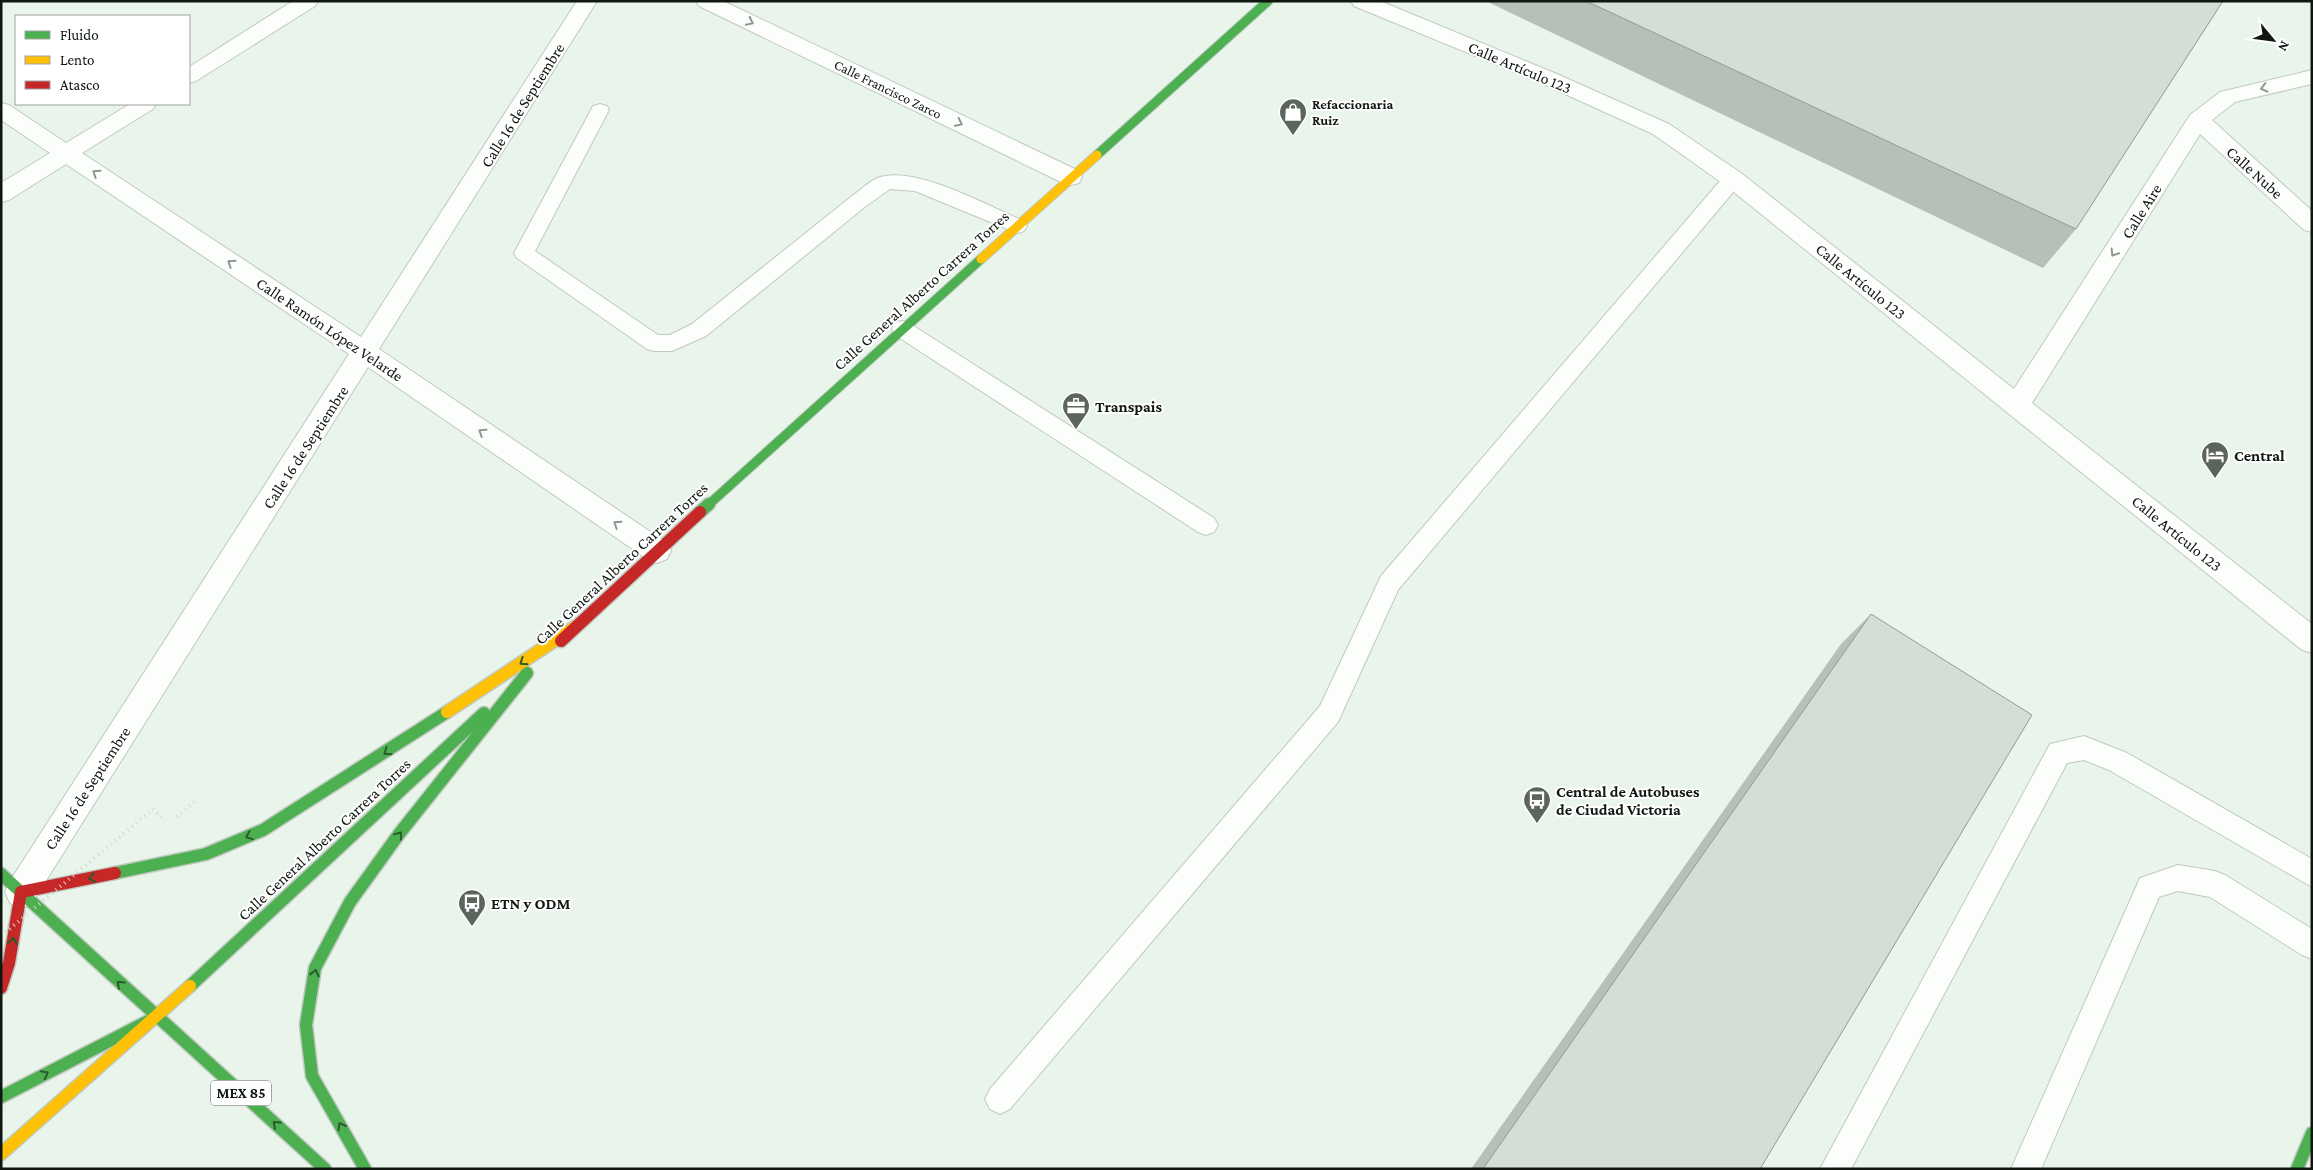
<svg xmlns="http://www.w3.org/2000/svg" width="2313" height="1170" font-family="'Crimson Pro',serif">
	<rect width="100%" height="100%" fill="#e9f5ea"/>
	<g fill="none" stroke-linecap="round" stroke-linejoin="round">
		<!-- lane casing -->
		<g stroke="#c0c9c1" stroke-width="2">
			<g id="lane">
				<path d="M600 104 607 106 609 110 535 251 658 335H670L692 324 852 196C861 190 873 177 885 176 922 169 988 206 1024 221L1027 226 1024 231 1017 233 915 191 890 189 866 206 706 336 672 351H654L647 349 517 258 514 253 591 110 593 106Z"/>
				<polygon points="1733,172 1740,174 1743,179 1740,184 1398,590 1338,722 1010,1109 1000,1114 990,1109 985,1099 990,1089 1320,706 1381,576 1726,174"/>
				<polygon points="902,321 909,323 1214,518 1218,525 1214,532 1206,535 1198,532 895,335 892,329 895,323"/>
				<polygon points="2084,736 2127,753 2312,859 2312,887 2109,770 2084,760 2067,763 1851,1169 1820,1169 2050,744"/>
				<polygon points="2178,865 2215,871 2225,875 2312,929 2312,959 2302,955 2210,897 2178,891 2159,897 2041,1169 2011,1169 2140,878"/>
			</g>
		</g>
		<!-- street casing -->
		<g stroke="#c0c9c1" stroke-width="2">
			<g id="street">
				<polygon points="293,1 318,1 315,6 196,81 189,83 189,67"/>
				<polygon points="577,1 597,1 379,349 667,543 671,551 667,559 657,563 647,559 368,367 32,903 21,908 10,903 5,892 10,881 349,354 66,164 9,200 1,202 1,183 50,153 1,120 1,103 9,105 66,143 130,104 156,104 153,109 82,153 361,337"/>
				<polygon points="696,1 723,1 1079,171 1082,177 1079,183 1071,185 1063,183 699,6"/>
				<polygon points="1351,1 1380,1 1557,74 1669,124 1741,173 2014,389 2190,115 2220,92 2312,70 2312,84 2235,102 2212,120 2312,211 2312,232 2304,230 2200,134 2032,403 2312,624 2312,653 2302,650 1725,185 1653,134 1543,84 1354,6"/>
			</g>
		</g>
		<!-- fast-far1 casing -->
		<g stroke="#c0c9c1" stroke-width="11">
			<g id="fast-far1">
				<polyline points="1097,155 1268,1"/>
				<polyline points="707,506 981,259"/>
			</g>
		</g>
		<!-- fast casing -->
		<g stroke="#c0c9c1" stroke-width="15">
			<g id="fast">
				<polyline points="700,512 709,504"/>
				<polyline points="115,873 206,854 263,830 447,712"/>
				<polyline points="1,874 325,1169"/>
				<polyline points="190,986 484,713"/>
				<polyline points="1,1097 156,1017"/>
				<polyline points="365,1169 312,1076 306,1025 315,968 350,902 399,834 527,673"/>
				<polyline points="2297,1169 2312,1133"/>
			</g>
		</g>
		<!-- slow-far1 casing -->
		<g stroke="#c0c9c1" stroke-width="11">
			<polyline id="slow-far1" points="981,259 1097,155"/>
		</g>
		<!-- slow casing -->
		<g stroke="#c0c9c1" stroke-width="15">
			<g id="slow">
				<polyline points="447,712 578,625"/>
				<polyline points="1,1154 190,986"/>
			</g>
		</g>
		<!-- jam casing -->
		<g stroke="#c0c9c1" stroke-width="15">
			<g id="jam">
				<polyline points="561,641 700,512"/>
				<polyline points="1,988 9,963 21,892 115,873"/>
			</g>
		</g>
		<!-- path -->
		<g stroke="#d2d6d2" stroke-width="4" stroke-dasharray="1 4.5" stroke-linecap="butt">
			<polyline points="153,809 165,821"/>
			<polyline points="177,817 195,801"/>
		</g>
		<!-- lane -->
		<use href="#lane" fill="#fcfefc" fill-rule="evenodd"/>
		<!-- street -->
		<use href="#street" fill="#fcfefc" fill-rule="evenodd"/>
		<!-- fast-far1 -->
		<use href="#fast-far1" stroke="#4caf50" stroke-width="9"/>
		<!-- fast -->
		<use href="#fast" stroke="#4caf50" stroke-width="12"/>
		<!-- slow-far1 -->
		<use href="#slow-far1" stroke="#ffc107" stroke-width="9"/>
		<!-- slow -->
		<use href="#slow" stroke="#ffc107" stroke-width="12"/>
		<!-- jam -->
		<use href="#jam" stroke="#c62828" stroke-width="12"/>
		<!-- path-bridge -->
		<polyline stroke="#d2d6d2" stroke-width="4" stroke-dasharray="1 4.5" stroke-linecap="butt" points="1,936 153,809"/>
	</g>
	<!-- wall -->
	<g fill="#b6bfb8">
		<polygon points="1486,1 2223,1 2076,229 2043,268"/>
		<polygon points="1871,614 1760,1169 1471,1169 1841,644"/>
	</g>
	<!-- building -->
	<g fill="#d4ded6" stroke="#949b96">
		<polygon points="1586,1 2223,1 2076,229"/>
		<polygon points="1871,614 2032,715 1760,1169 1483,1169"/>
	</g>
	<!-- one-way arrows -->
	<defs><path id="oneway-chevron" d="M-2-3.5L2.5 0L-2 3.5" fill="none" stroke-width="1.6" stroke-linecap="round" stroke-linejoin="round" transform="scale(1.25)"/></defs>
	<g stroke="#919692">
		<use href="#oneway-chevron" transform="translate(750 22) rotate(26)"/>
		<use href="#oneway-chevron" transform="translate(2264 88) rotate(166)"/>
		<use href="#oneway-chevron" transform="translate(959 123) rotate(26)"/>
		<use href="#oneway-chevron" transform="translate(96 173) rotate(-146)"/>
		<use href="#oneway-chevron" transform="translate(2114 253) rotate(122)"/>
		<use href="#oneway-chevron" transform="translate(231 263) rotate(-146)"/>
		<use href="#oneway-chevron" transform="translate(482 432) rotate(-146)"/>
		<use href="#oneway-chevron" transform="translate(617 524) rotate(-146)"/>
	</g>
	<g stroke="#2a5b2d">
		<use href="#oneway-chevron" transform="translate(523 662) rotate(146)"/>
		<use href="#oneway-chevron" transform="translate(387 752) rotate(146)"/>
		<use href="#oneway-chevron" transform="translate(399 835) rotate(-53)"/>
		<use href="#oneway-chevron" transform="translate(249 836) rotate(158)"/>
		<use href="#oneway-chevron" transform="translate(92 878) rotate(169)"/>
		<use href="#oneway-chevron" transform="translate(13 941) rotate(-80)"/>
		<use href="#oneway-chevron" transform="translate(315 973) rotate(-76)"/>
		<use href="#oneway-chevron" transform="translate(120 984) rotate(-137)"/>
		<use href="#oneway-chevron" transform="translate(45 1074) rotate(-27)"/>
		<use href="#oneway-chevron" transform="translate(276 1124) rotate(-138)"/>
		<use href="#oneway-chevron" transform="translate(341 1126) rotate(-120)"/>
	</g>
	<!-- icons -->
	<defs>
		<g id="shop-pin" transform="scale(1.4375)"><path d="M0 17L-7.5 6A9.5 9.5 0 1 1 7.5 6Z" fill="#5b655c" stroke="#fff"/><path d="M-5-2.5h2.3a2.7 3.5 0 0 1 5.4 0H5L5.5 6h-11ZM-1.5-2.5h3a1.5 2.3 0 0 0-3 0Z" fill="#fff"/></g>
		<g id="office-pin" transform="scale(1.4375)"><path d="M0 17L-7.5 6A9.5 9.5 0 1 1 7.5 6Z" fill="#5b655c" stroke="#fff"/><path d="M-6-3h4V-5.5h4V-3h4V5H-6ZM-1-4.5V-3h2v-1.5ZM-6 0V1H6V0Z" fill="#fff"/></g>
		<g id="hotel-pin" transform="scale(1.4375)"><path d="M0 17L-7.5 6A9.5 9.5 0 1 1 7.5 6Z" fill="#5b655c" stroke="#fff"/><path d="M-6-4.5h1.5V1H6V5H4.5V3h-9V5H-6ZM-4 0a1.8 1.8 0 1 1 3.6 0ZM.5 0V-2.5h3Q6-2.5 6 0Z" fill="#fff"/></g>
		<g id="bus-pin" transform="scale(1.4375)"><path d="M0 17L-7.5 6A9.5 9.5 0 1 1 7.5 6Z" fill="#5b655c" stroke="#fff"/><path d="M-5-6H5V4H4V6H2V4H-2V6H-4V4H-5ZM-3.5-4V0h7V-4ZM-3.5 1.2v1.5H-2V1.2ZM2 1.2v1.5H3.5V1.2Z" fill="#fff"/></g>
	</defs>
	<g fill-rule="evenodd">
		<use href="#shop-pin" x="1293" y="112"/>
		<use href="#office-pin" x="1076" y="406"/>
		<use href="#hotel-pin" x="2215" y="455"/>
		<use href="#bus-pin" x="1537" y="800"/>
		<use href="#bus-pin" x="472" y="903"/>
	</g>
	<g text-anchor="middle" stroke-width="4" stroke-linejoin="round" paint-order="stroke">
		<!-- far-street labels -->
		<g font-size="14" fill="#0f1710" stroke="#fff">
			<text transform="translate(888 89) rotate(26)" y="5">Calle Francisco Zarco</text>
		</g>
		<!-- far-poi labels -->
		<g font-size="14" font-weight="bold" fill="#0f1710" stroke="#fff" text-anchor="start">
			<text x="1312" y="109">Refaccionaria<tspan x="1312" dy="16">Ruiz</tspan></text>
		</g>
		<!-- shield labels -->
		<rect fill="#fff" stroke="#575d58" stroke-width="1" x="211" y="1080.5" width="60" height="25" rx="4"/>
		<g font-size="15" font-weight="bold" fill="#0f1710">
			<text x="241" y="1098">MEX 85</text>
		</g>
		<!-- street labels -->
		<g font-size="16" fill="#0f1710" stroke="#fff">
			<text transform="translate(1520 67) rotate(23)" y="6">Calle Artículo 123</text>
			<text transform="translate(522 105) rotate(-58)" y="6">Calle 16 de Septiembre</text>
			<text transform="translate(2255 172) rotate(42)" y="6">Calle Nube</text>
			<text transform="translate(2141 211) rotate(-58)" y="6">Calle Aire</text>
			<text transform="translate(1861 281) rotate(39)" y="6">Calle Artículo 123</text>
			<text transform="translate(921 290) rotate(-42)" y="6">Calle General Alberto Carrera Torres</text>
			<text transform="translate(330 329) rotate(34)" y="6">Calle Ramón López Velarde</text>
			<text transform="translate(305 447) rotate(-57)" y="6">Calle 16 de Septiembre</text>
			<text transform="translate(2177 533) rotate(39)" y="6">Calle Artículo 123</text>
			<text transform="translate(621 563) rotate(-43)" y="6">Calle General Alberto Carrera Torres</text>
			<text transform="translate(87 788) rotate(-57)" y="6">Calle 16 de Septiembre</text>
			<text transform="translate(324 839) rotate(-43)" y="6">Calle General Alberto Carrera Torres</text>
		</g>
		<!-- poi labels -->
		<g font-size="16" font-weight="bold" fill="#0f1710" stroke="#fff" text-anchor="start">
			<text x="1095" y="412">Transpais</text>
			<text x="2234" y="461">Central</text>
			<text x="1556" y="797">Central de Autobuses<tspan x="1556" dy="18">de Ciudad Victoria</tspan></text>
			<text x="491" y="909">ETN y ODM</text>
		</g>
	</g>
	<!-- border -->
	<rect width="2313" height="1170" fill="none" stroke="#0f1710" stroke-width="5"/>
	<!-- legend -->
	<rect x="15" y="15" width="175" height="90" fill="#ffffff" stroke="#9fa29f"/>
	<rect x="25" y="31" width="25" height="8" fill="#4caf50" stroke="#9fa29f"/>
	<text x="60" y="40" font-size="15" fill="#0f1710">Fluido</text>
	<rect x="25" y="56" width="25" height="8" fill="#ffc107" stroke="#9fa29f"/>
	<text x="60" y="65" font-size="15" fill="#0f1710">Lento</text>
	<rect x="25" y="81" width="25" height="8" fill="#c62828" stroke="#9fa29f"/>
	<text x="60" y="90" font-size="15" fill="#0f1710">Atasco</text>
	<!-- north arrow -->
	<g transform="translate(2273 40) rotate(119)" stroke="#ffffff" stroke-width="4" paint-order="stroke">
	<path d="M0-4L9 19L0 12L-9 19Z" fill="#0f1710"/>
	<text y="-8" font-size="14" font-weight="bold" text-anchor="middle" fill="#0f1710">N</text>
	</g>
</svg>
